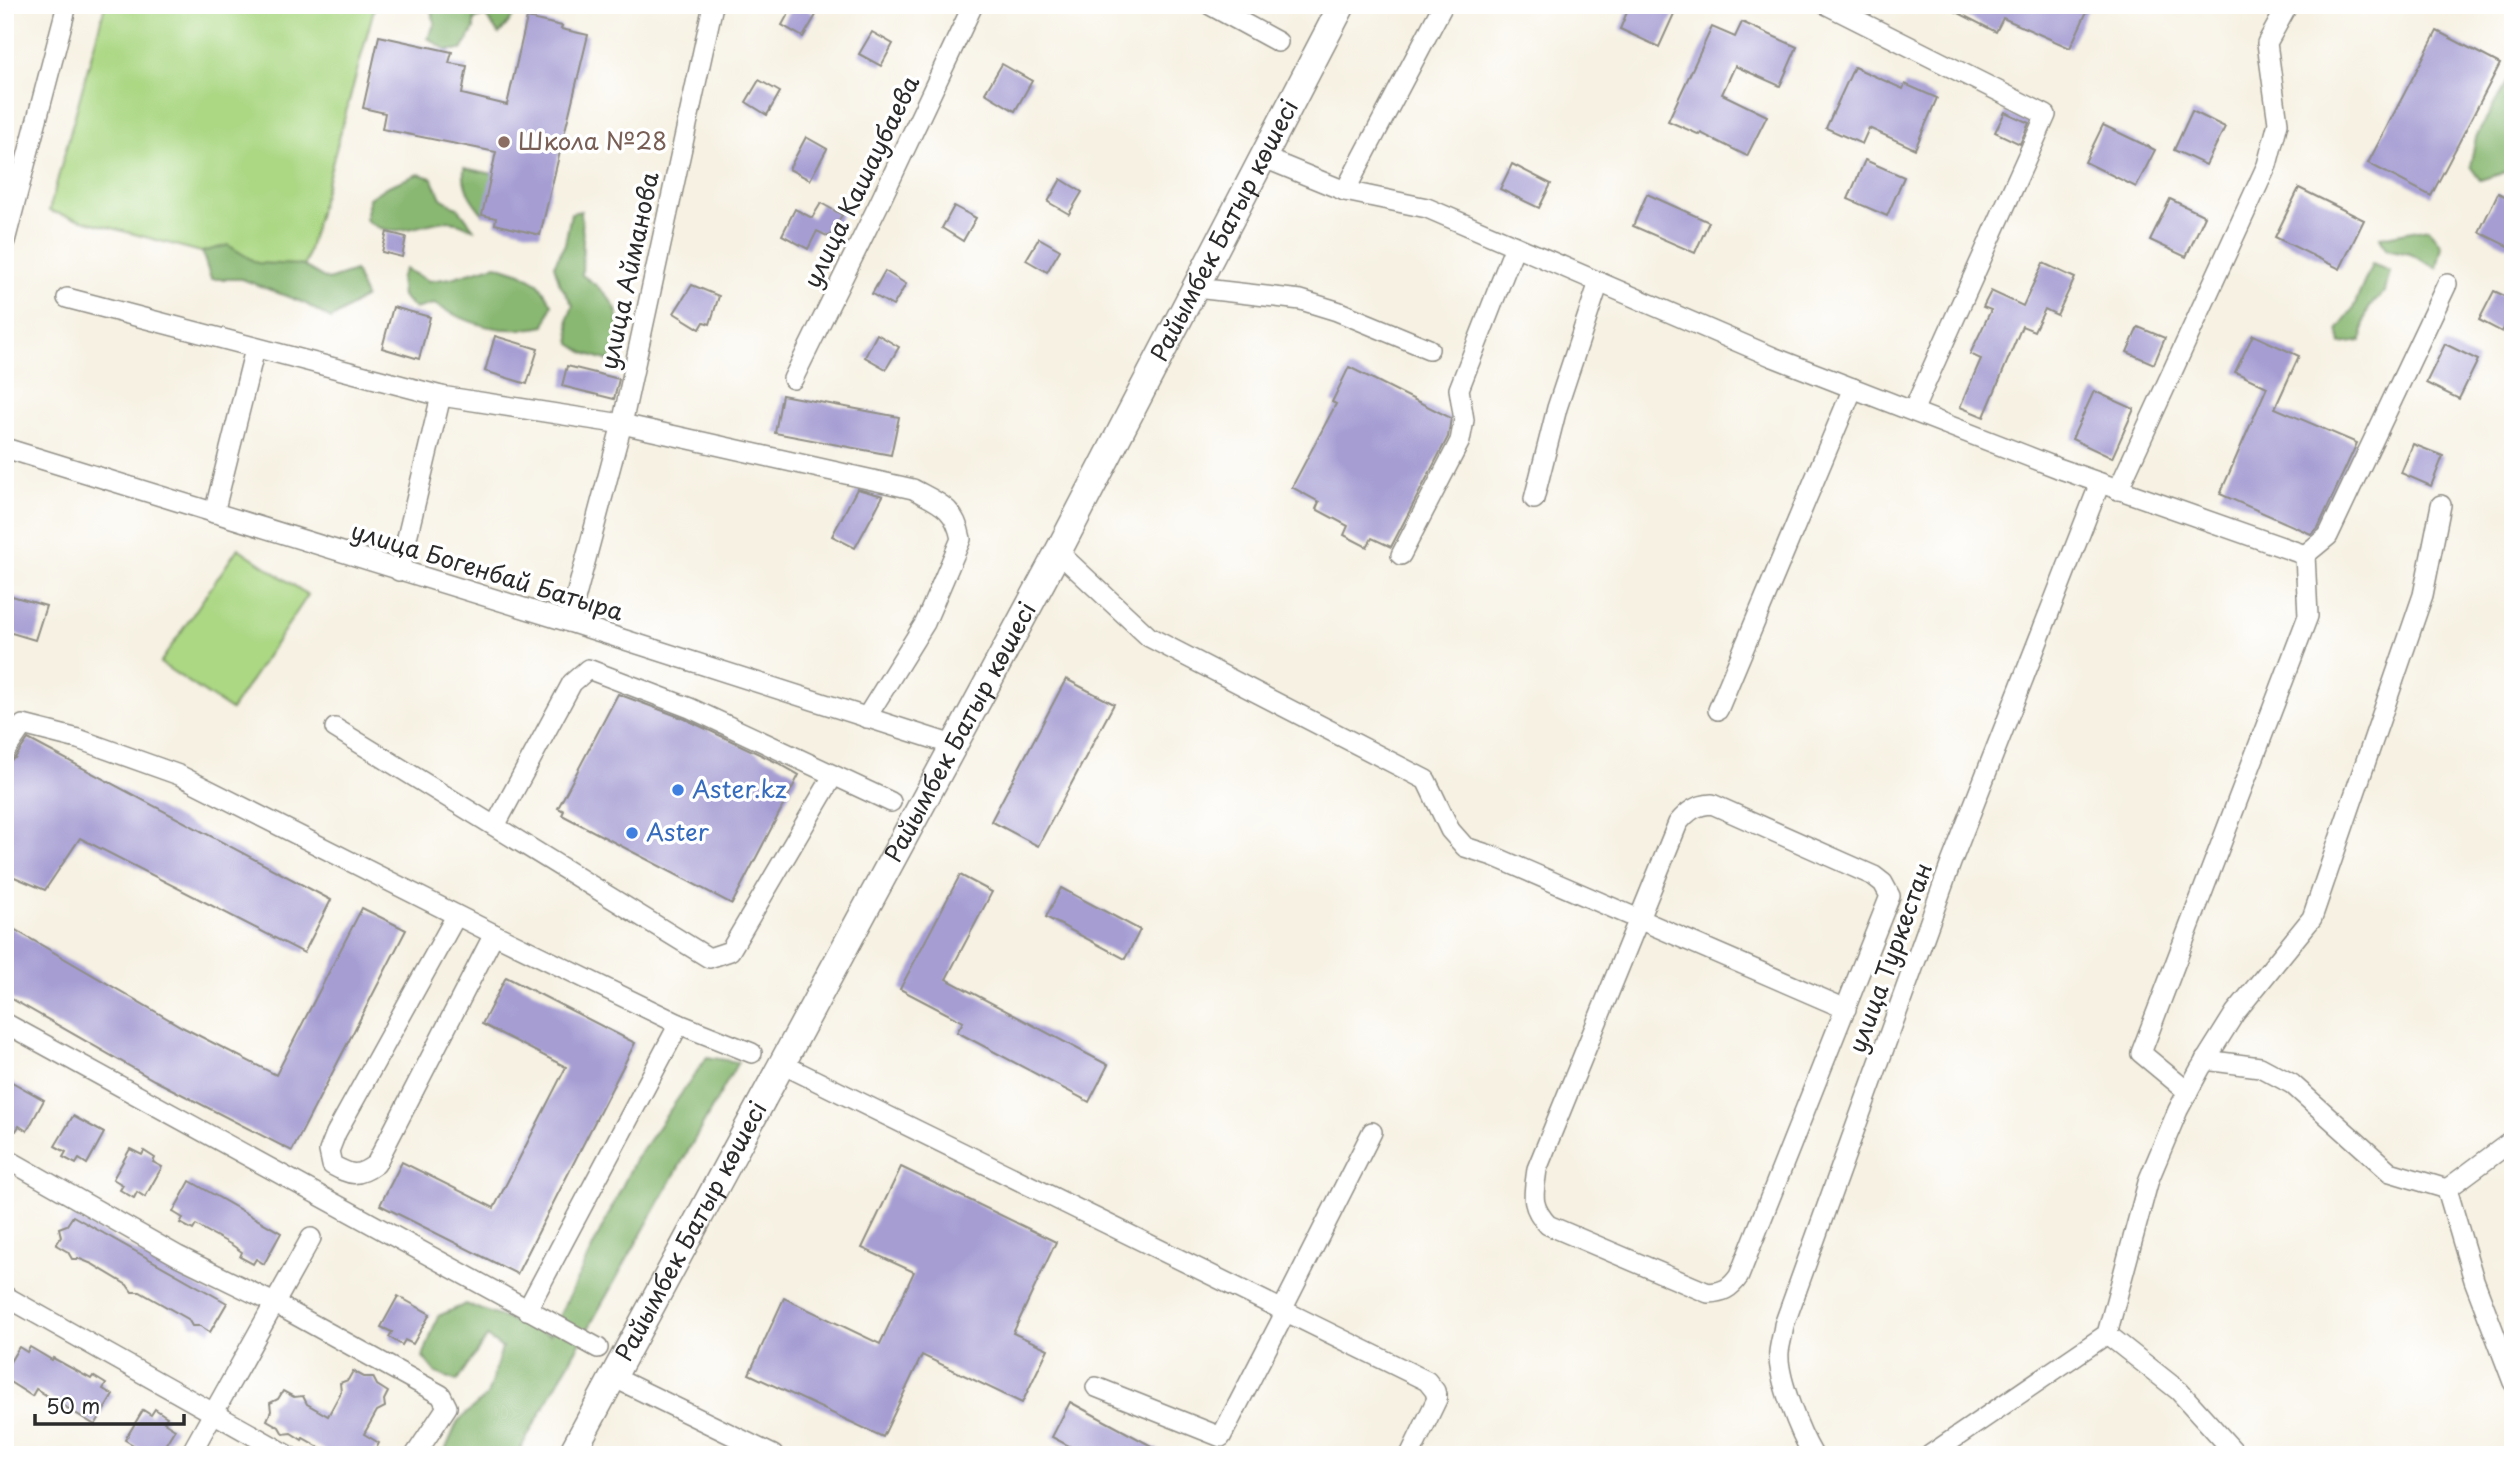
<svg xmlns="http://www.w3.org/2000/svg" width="2518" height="1460" font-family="'Playpen Sans',sans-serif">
	<rect width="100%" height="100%" fill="#fff"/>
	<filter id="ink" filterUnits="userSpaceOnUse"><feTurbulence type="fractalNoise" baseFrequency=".0143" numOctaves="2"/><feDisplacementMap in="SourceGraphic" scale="14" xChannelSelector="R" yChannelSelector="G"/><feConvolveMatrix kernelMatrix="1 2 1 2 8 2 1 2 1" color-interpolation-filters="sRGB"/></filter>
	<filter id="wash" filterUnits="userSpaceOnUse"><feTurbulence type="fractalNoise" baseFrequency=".00686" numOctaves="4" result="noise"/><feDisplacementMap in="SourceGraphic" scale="28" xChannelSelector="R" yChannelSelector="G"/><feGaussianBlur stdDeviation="1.57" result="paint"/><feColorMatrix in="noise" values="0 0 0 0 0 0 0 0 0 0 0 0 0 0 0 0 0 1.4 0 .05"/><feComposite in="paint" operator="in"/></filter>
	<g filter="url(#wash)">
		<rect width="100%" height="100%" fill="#f6f1e2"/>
		<!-- green -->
		<g fill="#acd884" stroke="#6c8258" stroke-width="2">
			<polygon points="105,5 375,5 301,279 49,211"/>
			<polygon points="238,548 308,595 231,710 160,663"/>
		</g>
		<!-- forest -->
		<g fill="#89b872" stroke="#5a724e" stroke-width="2">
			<polygon points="435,5 512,5 513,17 499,34 485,15 474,20 474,29 462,50 447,50 428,38 435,23 431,11"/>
			<polygon points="2513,71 2513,170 2480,180 2470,166 2476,137"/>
			<path d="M464 168 498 175 483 214C471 200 462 187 464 168Z"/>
			<path d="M418 174 432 178 441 198 459 209 474 229C466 227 456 221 447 221 418 223 394 242 366 220L369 198 386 187Z"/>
			<path d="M581 211 583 239 582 275C619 300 628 319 609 361L585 353 571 344 568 319 573 305 560 284 554 265 565 244 571 213Z"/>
			<polygon points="2429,228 2442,246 2437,268 2410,254 2386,249 2380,237"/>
			<polygon points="228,245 257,263 302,265 328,280 355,271 365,297 331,319 304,303 242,279 211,279 202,252"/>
			<path d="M2372 264 2390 271 2385 292C2366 306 2363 318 2362 341L2341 344 2338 329 2352 311Z"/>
			<path d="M496 265 521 273 539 284 552 304 545 326C501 335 473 326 434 304L415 309 402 296 400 278 405 269 429 281 451 278Z"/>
			<polygon points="707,1057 738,1062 517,1455 443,1455 458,1421 487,1396 502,1348 487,1337 457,1381 436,1373 423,1357 438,1316 466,1304 550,1335 635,1160"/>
		</g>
		<g id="blocks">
			<!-- building -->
			<g fill="#a69ed3">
				<polygon points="793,5 799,5 816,15 803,37 782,25"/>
				<polygon points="1630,5 1678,5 1659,47 1620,29"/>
				<polygon points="1943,5 2090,5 2070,48 2003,18 1996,32"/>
				<polygon points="527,18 562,26 561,29 588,35 540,235 495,224 496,218 482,215 496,152 382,129 385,113 363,108 379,36 452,52 449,63 467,66 462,94 507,105"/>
				<polygon points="1742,22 1797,47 1780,86 1735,66 1722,94 1767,116 1747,156 1701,133 1700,135 1668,121 1712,27 1735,37"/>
				<polygon points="2437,31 2500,64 2431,196 2368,163"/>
				<polygon points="872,32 893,44 881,66 859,54"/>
				<polygon points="1002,64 1032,81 1015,111 985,93"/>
				<polygon points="1854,67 1903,89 1905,84 1937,98 1915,149 1869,128 1862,144 1826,128"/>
				<polygon points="759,80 780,92 767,115 746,102"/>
				<polygon points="2192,111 2225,127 2206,165 2174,150"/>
				<polygon points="2005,112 2029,123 2020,144 1995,132"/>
				<polygon points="2103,125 2155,150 2136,187 2085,162"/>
				<polygon points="806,137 827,149 810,180 789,169"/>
				<polygon points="1865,160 1904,177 1887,216 1848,199"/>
				<polygon points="1512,164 1551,184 1539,208 1500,189"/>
				<polygon points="1061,179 1082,192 1069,214 1048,202"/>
				<polygon points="2299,188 2364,220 2340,269 2275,237"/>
				<polygon points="2498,193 2513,200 2513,249 2479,232"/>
				<polygon points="1647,194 1709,222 1695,253 1633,226"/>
				<polygon points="2170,199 2205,216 2186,257 2150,240"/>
				<polygon points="821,203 842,215 829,237 817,231 808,249 782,235 795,209 812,218"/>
				<polygon points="954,206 976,218 963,241 942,228"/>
				<polygon points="387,232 406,237 402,257 382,252"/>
				<polygon points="1039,238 1060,250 1047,272 1026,260"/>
				<polygon points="2043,263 2075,278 2057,315 2045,309 2034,331 2022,326 1984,417 1960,407 1981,359 1970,354 1991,310 1983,307 1991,291 2023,306"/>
				<polygon points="885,271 906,284 893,306 872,294"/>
				<polygon points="692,285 719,296 710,324 704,322 700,329 674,313"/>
				<polygon points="2494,291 2513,300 2513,310 2502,332 2479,320"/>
				<polygon points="393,307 430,317 419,359 382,348"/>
				<polygon points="2138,327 2165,338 2154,364 2127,352"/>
				<polygon points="877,334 899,347 886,369 865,357"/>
				<polygon points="2253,335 2299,356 2275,408 2357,443 2318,528 2311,534 2220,494 2267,387 2235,372"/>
				<polygon points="495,336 538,349 527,384 485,371"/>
				<polygon points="2445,344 2478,360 2459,399 2426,383"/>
				<polygon points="567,366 619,379 614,399 562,386"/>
				<polygon points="1349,367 1451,418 1448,437 1391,547 1372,538 1367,547 1344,535 1348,526 1316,509 1319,502 1292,487 1336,404 1332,402"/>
				<polygon points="2094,391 2134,409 2112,458 2072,439"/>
				<polygon points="782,395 899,417 891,455 775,433"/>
				<polygon points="2413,444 2443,456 2431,486 2401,473"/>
				<polygon points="857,489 883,496 855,548 832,536"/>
				<polygon points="12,596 46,606 35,640 5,631 5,617"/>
				<polygon points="1066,679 1114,704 1038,846 991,821"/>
				<polygon points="618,694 685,719 778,763 799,775 732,904 562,815 564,811 558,808"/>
				<polygon points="28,739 331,900 304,953 80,838 45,890 5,873 5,763 15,758"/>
				<polygon points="960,875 992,892 946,979 1108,1065 1089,1102 957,1032 963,1022 900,989"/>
				<polygon points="1061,888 1140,930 1125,959 1046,917"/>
				<polygon points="362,908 406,930 292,1151 154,1080 5,995 5,924 182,1027 276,1075"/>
				<polygon points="506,977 635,1043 517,1274 380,1205 402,1162 494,1208 566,1067 482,1024"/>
				<polygon points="12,1082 44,1100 27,1131 19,1126 16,1131 5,1125 5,1094"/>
				<polygon points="73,1116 104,1133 87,1164 79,1159 76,1164 63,1157 66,1152 55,1146"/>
				<polygon points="130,1149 142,1155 144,1151 155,1158 153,1162 162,1167 145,1197 137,1192 134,1198 120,1190 123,1185 113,1179"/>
				<polygon points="901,1167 1056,1242 1013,1333 1048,1349 1022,1403 922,1355 883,1437 749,1374 784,1298 880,1344 914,1272 862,1248"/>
				<polygon points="190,1181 281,1233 264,1264 256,1259 253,1264 240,1257 242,1252 232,1245 196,1225 193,1230 180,1223 183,1218 173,1212"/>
				<polygon points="73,1216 227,1303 210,1332 200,1326 192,1326 188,1319 140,1292 132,1292 127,1285 92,1264 80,1259 72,1259 68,1252 56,1245 61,1237 59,1228 67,1225"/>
				<polygon points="398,1296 430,1314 413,1344 405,1340 402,1345 389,1337 392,1332 381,1327"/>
				<polygon points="19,1347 27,1352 30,1347 52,1360 53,1358 91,1379 93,1376 106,1384 103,1389 113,1395 95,1425 36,1389 32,1396 5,1379 5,1370"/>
				<polygon points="353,1371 364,1377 373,1377 377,1385 388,1392 384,1400 385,1407 377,1411 364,1434 379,1443 372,1455 333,1455 303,1438 302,1440 291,1433 283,1434 279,1427 267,1420 271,1411 270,1403 278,1399 283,1391 294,1397 303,1396 307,1404 328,1416 341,1392 340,1383 348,1380"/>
				<polygon points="1070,1402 1168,1455 1086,1455 1052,1437"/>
				<polygon points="155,1409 167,1417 164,1422 175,1429 159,1455 150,1455 125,1440 143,1410 151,1415"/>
			</g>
		</g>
	</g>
	<g filter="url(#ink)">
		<use href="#blocks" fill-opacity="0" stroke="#908e86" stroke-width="2"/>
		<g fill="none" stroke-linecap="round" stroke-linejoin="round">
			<!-- minor casing -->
			<g stroke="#908e86" stroke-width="22">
				<g id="minor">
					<polyline points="1210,5 1278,42"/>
					<polyline points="1827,5 2046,115 1913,411"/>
					<polyline points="1262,157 1345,191 1427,208 1773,357 2058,468 2305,555 2308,616 2141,1053 2188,1092"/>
					<polyline points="1345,191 1443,5"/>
					<polyline points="5,241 67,5"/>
					<polyline points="1196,288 1301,300 1337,311 1429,349"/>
					<path d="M67 298 441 396 622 424 913 489C939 503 955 507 961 539L925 623 866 718"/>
					<polyline points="793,379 879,204 973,5"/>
					<polyline points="5,448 569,622 953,745"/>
					<polyline points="2118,490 2267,165 2278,123 2267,43 2288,5"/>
					<polyline points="1534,499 1557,408 1599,282"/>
					<polyline points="214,513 255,349"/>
					<polyline points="1058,552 1149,637 1426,780 1450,830 1465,847 1493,856 1846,1009"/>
					<polyline points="1401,555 1460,441 1464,420 1459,389 1515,246"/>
					<polyline points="2305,555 2328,536 2447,284"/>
					<polyline points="399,571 441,396"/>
					<polyline points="569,622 622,424 713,5"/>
					<polyline points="1718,710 1853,388"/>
					<polyline points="335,728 709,958 730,951 833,776"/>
					<polyline points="5,751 23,725 78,739 179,775 494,934 679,1024 752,1053"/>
					<path d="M1712 804 1874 876 1883 883 1890 896 1739 1276C1730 1289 1723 1292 1708 1293L1548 1225C1529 1205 1534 1194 1537 1169L1678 823C1688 811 1696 805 1712 804Z"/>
					<polyline points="495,826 572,683 588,669 690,708 891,802"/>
					<path d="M456 916 336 1133 329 1151 332 1165C351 1175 357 1178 376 1164L494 934"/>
					<polyline points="5,1023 598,1348"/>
					<polyline points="2205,1060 2260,1067 2292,1084 2390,1172 2447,1189"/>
					<polyline points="782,1064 1427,1381 1435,1391 1437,1399 1410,1455"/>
					<polyline points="2513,1140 2447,1189 2474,1280 2513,1382"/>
					<polyline points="5,1158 178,1256 274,1303 441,1395 447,1407 415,1455"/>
					<polyline points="5,1296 288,1455"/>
					<polyline points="527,1310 679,1024"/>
					<polyline points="2107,1334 2179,1391 2237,1455"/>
					<polyline points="613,1377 773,1455"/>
					<polyline points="1096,1387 1221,1437 1282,1319 1282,1310 1372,1132"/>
					<polyline points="190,1455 311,1238"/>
					<path d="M1813 1455C1800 1433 1777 1377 1779 1352 1780 1343 1783 1334 1784 1325L1951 863 2100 483"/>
					<polyline points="1930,1455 2107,1334 2149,1179 2178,1110 2200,1069 2235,1013 2312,918 2423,595 2441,505"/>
				</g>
			</g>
			<!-- major casing -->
			<g stroke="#908e86" stroke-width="29">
				<g id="major">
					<path id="s1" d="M571 1455 1058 552 1342 5"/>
				</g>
			</g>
			<!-- minor -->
			<use href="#minor" stroke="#fff" stroke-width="19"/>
			<!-- major -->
			<use href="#major" stroke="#fff" stroke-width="26"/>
		</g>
	</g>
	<!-- markers -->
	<circle fill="#8d6e63" stroke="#fff" stroke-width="2.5" cx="504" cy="142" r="7"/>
	<g fill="#3f7fe0" stroke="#fff" stroke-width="2.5">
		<circle cx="678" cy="790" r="7"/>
		<circle cx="632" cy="833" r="7"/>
	</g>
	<g text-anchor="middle" stroke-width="7" stroke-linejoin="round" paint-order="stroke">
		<!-- education labels -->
		<g font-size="24" fill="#785e54" stroke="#fff" text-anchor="start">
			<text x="518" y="150">Школа №28</text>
		</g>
		<!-- street labels -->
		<g font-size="24" fill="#2b2b2b" stroke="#fff">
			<text transform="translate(862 182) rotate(-64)" y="8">улица Кашаубаева</text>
			<text dy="8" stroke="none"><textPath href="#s1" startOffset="1388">Райымбек Батыр көшесі</textPath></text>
			<text transform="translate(630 271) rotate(-78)" y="8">улица Айманова</text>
			<text transform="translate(487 572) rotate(17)" y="8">улица Богенбай Батыра</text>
			<text dy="8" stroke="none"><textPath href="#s1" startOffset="821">Райымбек Батыр көшесі</textPath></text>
			<text transform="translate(1891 958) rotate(-70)" y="8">улица Туркестан</text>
			<text dy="8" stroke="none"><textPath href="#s1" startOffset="254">Райымбек Батыр көшесі</textPath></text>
		</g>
		<!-- shop labels -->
		<g font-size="24" fill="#366cbe" stroke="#fff" text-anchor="start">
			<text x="692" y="798">Aster.kz</text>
			<text x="646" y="841">Aster</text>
		</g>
	</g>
	<!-- margin -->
	<rect width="2518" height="1460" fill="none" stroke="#fff" stroke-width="28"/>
	<!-- scale -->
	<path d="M35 1414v10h149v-10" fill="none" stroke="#2b2b2b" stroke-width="3.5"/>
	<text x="46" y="1414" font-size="21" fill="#2b2b2b" stroke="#ffffff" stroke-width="5" paint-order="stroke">50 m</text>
</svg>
